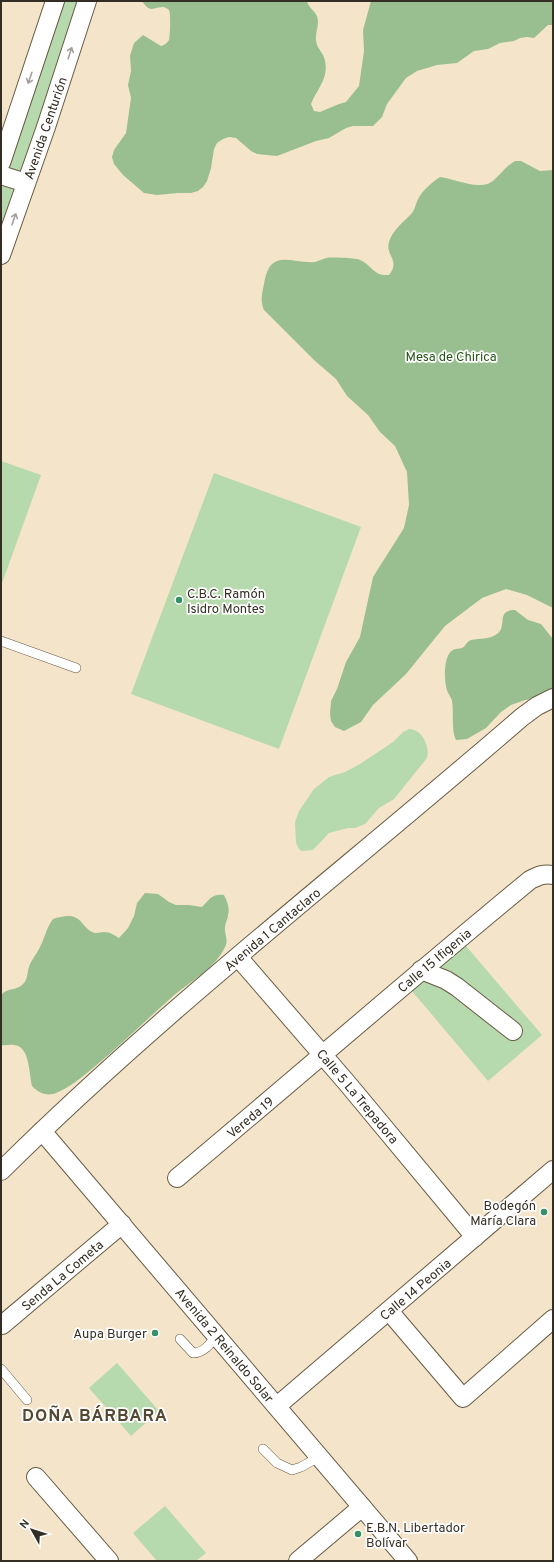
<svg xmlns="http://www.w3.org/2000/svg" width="554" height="1562" font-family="Overpass,sans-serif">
	<rect width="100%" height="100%" fill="#f4e5ca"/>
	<!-- green -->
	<g fill="#b6d9ad">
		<polygon points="55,1 87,1 1,255 1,163"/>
		<polygon points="1,461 41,475 1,586"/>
		<polygon points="214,473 361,527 279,749 131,694"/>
		<path d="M409 729C422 729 430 746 427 758L394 799 379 808 365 824 355 828H348L329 833 313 850 302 851 299 849 296 843 295 822 299 811 314 789 329 777 345 772 360 764 393 742 403 732Z"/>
		<polygon points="460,939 542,1035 488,1081 406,984"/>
		<polygon points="117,1363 159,1411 131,1436 89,1388"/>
		<polygon points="165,1506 206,1553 196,1561 157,1561 133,1533"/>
	</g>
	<!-- forest -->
	<g fill="#99bf90">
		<path d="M142 1H307C308 7 314 10 317 16 320 25 315 32 316 41 317 49 324 53 325 61 329 78 317 89 311 104L314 111 320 112 339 104 346 102 359 86 364 51 363 30 371 1H553V25H548L534 38 527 37 520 38 514 41 500 43 488 49 474 51 457 63 437 65 417 71 406 78 387 104 382 117 373 126H353L346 128 329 138 316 141 277 156 257 154 251 151 236 138 229 137 223 139 217 143 214 149 211 168 207 181 203 187 198 191 191 193H178L157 195 144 193 123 175 114 164 112 157 114 150 126 133 131 98 128 85 131 71 130 56 134 43 143 35 161 46C165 45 167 43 169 40 170 36 171 14 169 10 167 8 166 8 163 7 151 8 150 13 142 1Z"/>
		<path d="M515 161H521L540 171 553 170V608L527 595 506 589 482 598 445 626 406 674 373 705 361 722 344 731 335 727 331 721 330 714 331 701 337 689 346 662 360 637 373 577 404 528 409 505 407 472 395 446 380 432 368 415 347 396 336 379 314 360 264 310C260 301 262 294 264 284 270 247 291 264 315 262 319 261 322 259 326 258 331 257 357 258 360 260 373 266 373 276 389 275 401 260 385 256 389 242 392 230 405 221 412 213 415 209 416 203 418 199 423 190 431 183 440 177 456 179 481 192 494 180 502 173 506 166 515 161Z"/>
		<path d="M515 610 528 620 541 624 553 639V691L536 699 525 700 511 705 501 712 486 728 467 739 456 740C451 731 454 712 452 701 451 696 448 694 447 690 444 681 443 655 453 650 456 648 459 649 462 648 466 646 466 642 471 640 480 638 488 640 497 634 508 627 495 610 515 610Z"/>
		<path d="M145 893 158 894 169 902 176 905H189L202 907C209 900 212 893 224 895 227 901 230 908 228 915 228 919 225 923 225 927 224 934 229 940 225 947 215 969 189 982 172 997 146 1020 121 1045 93 1068 82 1077 69 1088 56 1093 46 1097 38 1092 32 1086 29 1074 30 1046 14 1045 10 1044 5 1046 1 1045V995C8 987 17 991 23 984 28 980 27 972 29 967 31 960 37 954 40 947 45 938 46 928 53 919 64 916 74 913 82 923 85 926 88 930 92 932 96 934 100 932 104 932 110 932 114 935 119 938L128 928 134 916 137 903Z"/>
	</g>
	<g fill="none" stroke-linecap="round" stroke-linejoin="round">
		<!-- service casing -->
		<g stroke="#685b44" stroke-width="10">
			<g id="service">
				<polyline points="1,641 76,668"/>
				<path d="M180 1339 193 1353C204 1353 211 1343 217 1335"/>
				<polyline points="1,1369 27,1400"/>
				<polyline points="263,1449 277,1463 292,1470 301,1467 319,1457"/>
			</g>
		</g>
		<!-- minor casing -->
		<g stroke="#685b44" stroke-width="20">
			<g id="minor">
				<polyline points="1,163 55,1"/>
				<polyline points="1,175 26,183"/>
				<polyline points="1,255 46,127 87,1"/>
				<polyline points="238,957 347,1083 475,1237"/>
				<polyline points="421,970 446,980 457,987 513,1031"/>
				<polyline points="42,1131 408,1561"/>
				<path d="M1 1171C164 1009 348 868 522 717L537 706 553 698"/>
				<path d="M177 1178C295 1079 411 978 530 880 538 876 544 873 553 875"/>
				<polyline points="389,1311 463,1398 553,1319"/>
				<polyline points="2,1325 122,1224"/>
				<polyline points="277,1406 553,1170"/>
				<polyline points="36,1477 109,1561"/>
				<polyline points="298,1561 362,1507"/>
			</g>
		</g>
		<!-- service -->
		<use href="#service" stroke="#fff" stroke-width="9"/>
		<!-- minor -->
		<use href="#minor" stroke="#fff" stroke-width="18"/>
	</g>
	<!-- one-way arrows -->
	<defs><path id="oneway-shaft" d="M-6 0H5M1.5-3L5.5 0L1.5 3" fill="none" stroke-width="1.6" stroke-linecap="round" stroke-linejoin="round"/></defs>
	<g stroke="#a3a09c">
		<use href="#oneway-shaft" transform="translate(70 53) rotate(-72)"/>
		<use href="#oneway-shaft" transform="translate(30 78) rotate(109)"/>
		<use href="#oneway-shaft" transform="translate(14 219) rotate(-71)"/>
	</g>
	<!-- markers -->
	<g fill="#359066" stroke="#fff" stroke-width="1.5">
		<circle cx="179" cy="600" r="4"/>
		<circle cx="544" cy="1212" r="4"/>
		<circle cx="155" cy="1333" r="4"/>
		<circle cx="358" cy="1534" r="4"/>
	</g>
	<g text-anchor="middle" stroke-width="3.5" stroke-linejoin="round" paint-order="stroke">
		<!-- street labels -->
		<g font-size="13" fill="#332d23" stroke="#fff">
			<text transform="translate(45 128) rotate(-71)" y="5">Avenida Centurión</text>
			<text transform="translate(272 929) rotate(-40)" y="5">Avenida 1 Cantaclaro</text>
			<text transform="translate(434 960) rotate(-40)" y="5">Calle 15 Ifigenia</text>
			<text transform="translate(358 1096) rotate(50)" y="5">Calle 5 La Trepadora</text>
			<text transform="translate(250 1117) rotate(-40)" y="5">Vereda 19</text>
			<text transform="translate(62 1275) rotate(-40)" y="5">Senda La Cometa</text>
			<text transform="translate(415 1289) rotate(-40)" y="5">Calle 14 Peonia</text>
			<text transform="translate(225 1345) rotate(50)" y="5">Avenida 2 Reinaldo Solar</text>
		</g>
		<!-- park labels -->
		<g font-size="13" fill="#225314" stroke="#fff">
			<text x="451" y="361">Mesa de Chirica</text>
		</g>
		<!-- poi labels -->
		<g font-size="13" fill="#332d23" stroke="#fff" text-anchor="start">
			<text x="187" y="598">C.B.C. Ramón<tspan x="187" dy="15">Isidro Montes</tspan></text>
			<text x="536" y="1210" text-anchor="end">Bodegón<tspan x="536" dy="15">María Clara</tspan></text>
			<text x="147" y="1338" text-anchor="end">Aupa Burger</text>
			<text x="366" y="1532">E.B.N. Libertador<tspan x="366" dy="15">Bolívar</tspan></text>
		</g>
		<!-- district labels -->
		<g font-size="17" font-weight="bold" letter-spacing="1" fill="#554832" stroke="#fff">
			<text x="95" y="1421">DOÑA BÁRBARA</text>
		</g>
	</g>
	<!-- border -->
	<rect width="554" height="1562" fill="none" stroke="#332d23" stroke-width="4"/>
	<!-- north arrow -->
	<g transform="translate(32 1530) rotate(309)" stroke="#ffffff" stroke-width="3" paint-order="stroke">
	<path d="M0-3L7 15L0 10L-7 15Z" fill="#332d23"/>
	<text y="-6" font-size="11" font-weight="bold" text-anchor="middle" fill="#332d23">N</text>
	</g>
</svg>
